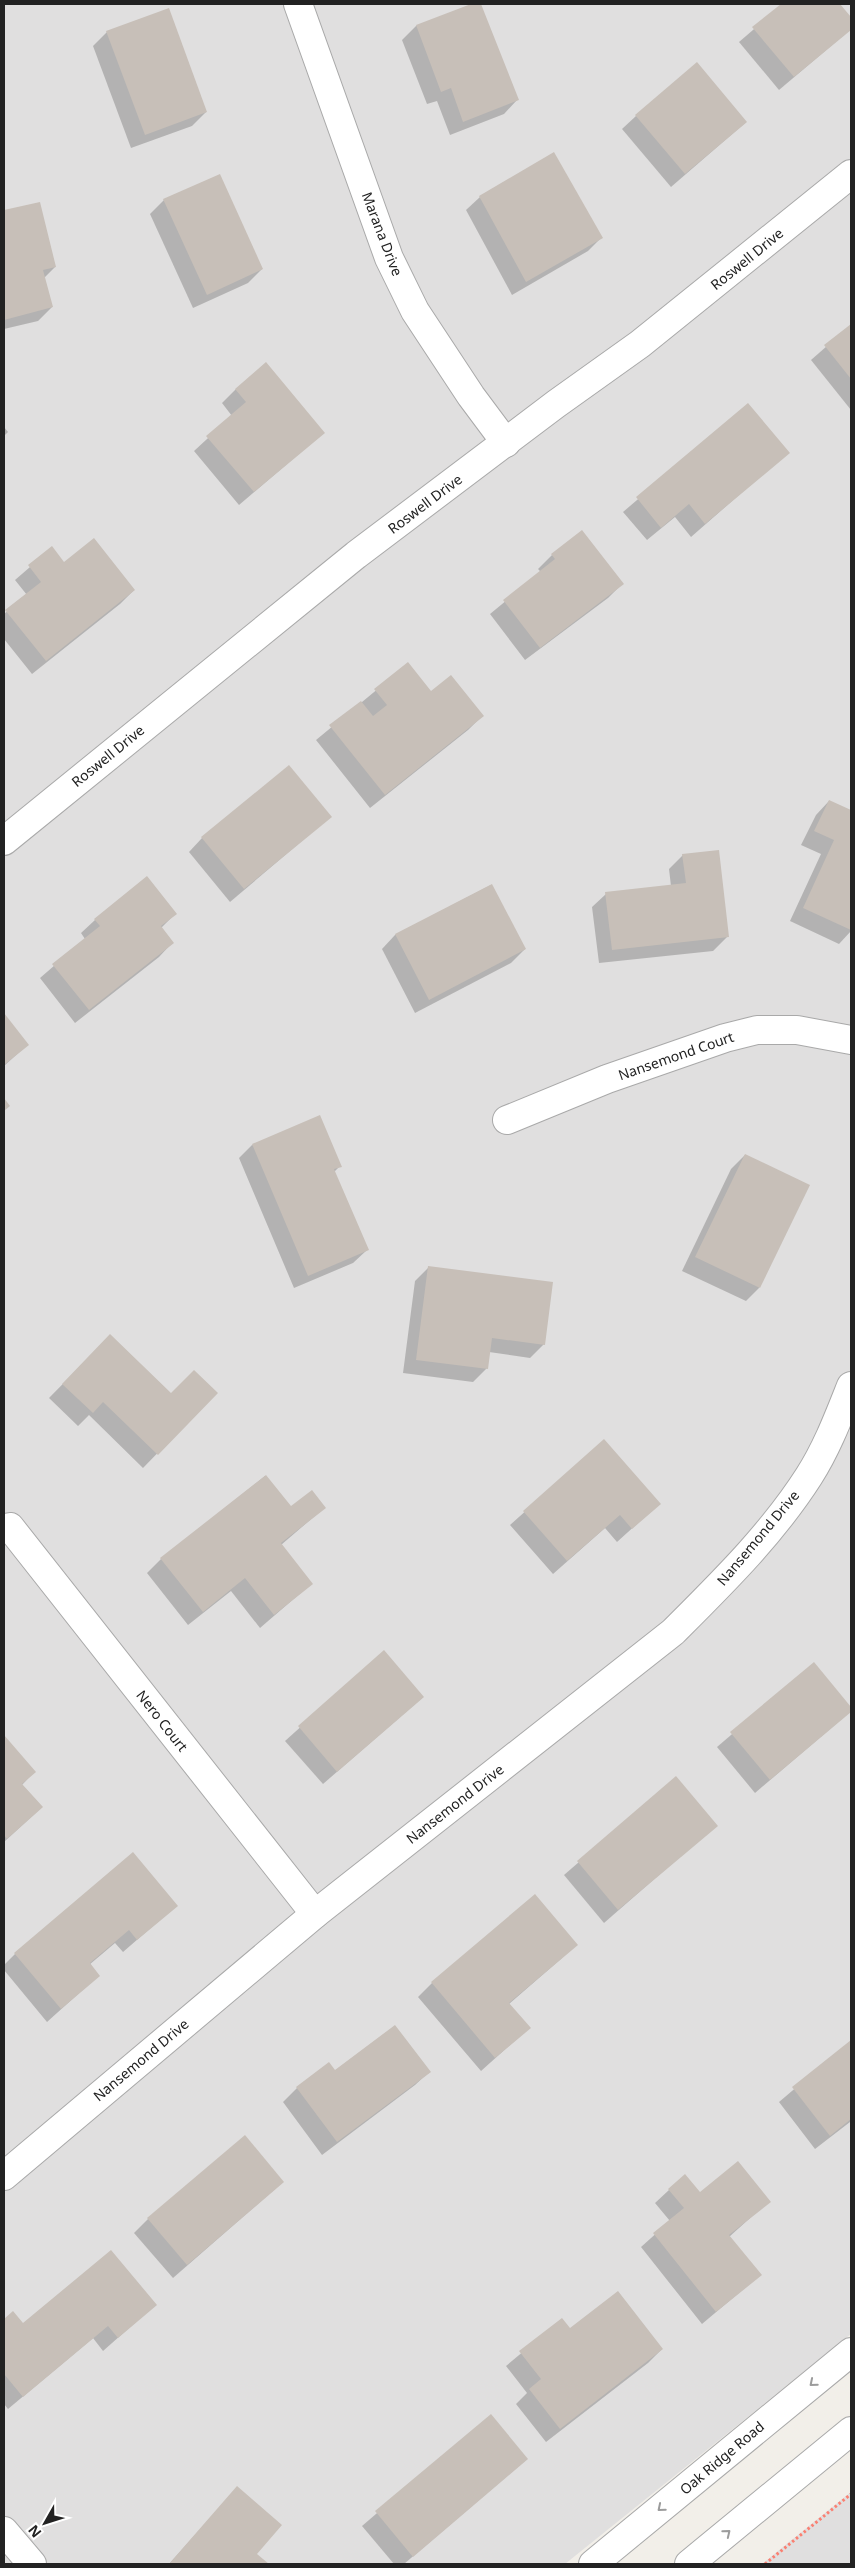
<svg xmlns="http://www.w3.org/2000/svg" width="855" height="2568" font-family="'Noto Sans',sans-serif">
	<rect width="100%" height="100%" fill="#f2efe9"/>
	<!-- residential -->
	<g fill="#e0dfdf">
		<polygon points="4,4 851,4 851,2334 565,2564 4,2564"/>
		<polygon points="851,2492 851,2564 762,2564"/>
	</g>
	<!-- shadow -->
	<g fill="#0003">
		<polygon points="474,4 479,4 517,100 504,114 450,135 437,101 427,104 402,40 416,26"/>
		<polygon points="783,4 839,4 851,19 851,29 779,90 739,42"/>
		<polygon points="107,32 206,112 192,126 131,148 93,46"/>
		<polygon points="636,116 746,122 671,187 622,129"/>
		<polygon points="480,197 602,237 588,251 512,295 466,210"/>
		<polygon points="164,200 262,269 248,283 193,308 150,214"/>
		<polygon points="39,203 55,267 44,278 52,307 38,321 4,329 4,212"/>
		<polygon points="851,325 851,410 811,360"/>
		<polygon points="236,389 323,433 239,505 194,451 232,416 222,403"/>
		<polygon points="748,405 788,452 691,537 675,517 647,540 623,512"/>
		<polygon points="4,427 8,432 4,436"/>
		<polygon points="52,548 64,564 134,590 120,604 32,674 4,639 4,614 27,595 15,580"/>
		<polygon points="552,555 622,584 608,598 525,660 490,614 541,572 538,569"/>
		<polygon points="408,664 431,693 482,716 468,730 370,808 316,740"/>
		<polygon points="829,801 851,811 851,931 839,944 790,921 821,854 801,845 816,815"/>
		<polygon points="330,817 230,902 189,852 202,838"/>
		<polygon points="683,855 727,937 713,951 599,963 592,907 606,894 671,886 669,869"/>
		<polygon points="491,885 525,949 511,963 415,1013 382,949 395,935"/>
		<polygon points="175,914 161,928 172,943 159,957 75,1023 40,978 85,939 81,933 95,920"/>
		<polygon points="4,1015 27,1045 4,1066"/>
		<polygon points="252,1145 340,1166 334,1172 367,1250 353,1263 294,1288 239,1158"/>
		<polygon points="745,1155 759,1288 746,1301 682,1271 731,1169"/>
		<polygon points="429,1267 544,1344 530,1358 489,1352 487,1368 473,1382 403,1373 415,1281"/>
		<polygon points="110,1336 171,1394 216,1393 143,1468 89,1415 78,1426 49,1398"/>
		<polygon points="604,1441 659,1504 617,1542 605,1528 553,1574 510,1525"/>
		<polygon points="265,1476 291,1508 324,1508 281,1545 311,1584 260,1628 231,1591 188,1625 147,1573 161,1559"/>
		<polygon points="384,1652 423,1697 323,1784 285,1741"/>
		<polygon points="814,1664 851,1711 755,1793 717,1747"/>
		<polygon points="4,1737 34,1772 22,1785 42,1807 4,1842"/>
		<polygon points="676,1778 716,1825 604,1923 564,1875"/>
		<polygon points="176,1906 123,1952 115,1943 89,1965 98,1976 47,2022 4,1970 4,1965 15,1954"/>
		<polygon points="562,1958 509,2004 529,2028 481,2071 418,1997 432,1983"/>
		<polygon points="851,2041 851,2123 850,2122 815,2149 779,2102"/>
		<polygon points="329,2064 334,2072 429,2072 415,2085 322,2155 283,2102 297,2088"/>
		<polygon points="283,2182 173,2278 134,2233 148,2219"/>
		<polygon points="669,2190 769,2201 729,2237 760,2275 702,2324 641,2247 670,2221 655,2203"/>
		<polygon points="155,2305 103,2351 93,2338 8,2409 4,2404 4,2320 13,2313 23,2325"/>
		<polygon points="561,2320 570,2330 662,2349 648,2363 546,2442 516,2404 527,2393 506,2366"/>
		<polygon points="490,2416 527,2459 404,2564 394,2564 362,2526"/>
		<polygon points="237,2488 255,2554 267,2564 169,2564"/>
	</g>
	<!-- building -->
	<g fill="#c7bfb8">
		<polygon points="471,4 481,4 519,100 463,122 451,88 441,92 416,25"/>
		<polygon points="781,4 840,4 851,17 851,30 794,77 752,27"/>
		<polygon points="169,8 207,112 145,135 106,31"/>
		<polygon points="697,62 747,122 685,174 635,115"/>
		<polygon points="554,152 603,238 526,282 479,196"/>
		<polygon points="220,174 263,269 207,295 163,199"/>
		<polygon points="40,202 56,267 43,270 53,307 4,320 4,210"/>
		<polygon points="851,324 851,379 824,345"/>
		<polygon points="266,362 325,433 254,492 206,436 246,402 235,389"/>
		<polygon points="748,403 790,453 705,524 689,504 661,528 636,497"/>
		<polygon points="582,530 624,584 540,648 503,600 555,559 551,554"/>
		<polygon points="94,538 135,590 46,661 5,610 41,582 28,565 52,546 64,562"/>
		<polygon points="408,662 431,691 451,675 484,716 385,795 329,725 361,701 373,716 387,705 374,689"/>
		<polygon points="289,765 332,817 244,889 201,837"/>
		<polygon points="829,800 851,810 851,930 803,908 834,840 814,831"/>
		<polygon points="719,850 729,937 612,950 605,892 686,883 682,854"/>
		<polygon points="147,876 177,914 161,926 174,943 89,1010 52,964 100,926 94,919"/>
		<polygon points="492,884 526,949 429,1000 395,934"/>
		<polygon points="4,1013 29,1045 4,1065"/>
		<polygon points="4,1098 10,1106 4,1111"/>
		<polygon points="320,1115 342,1167 334,1169 369,1250 308,1276 252,1144"/>
		<polygon points="745,1154 810,1185 760,1288 695,1257"/>
		<polygon points="428,1266 553,1282 545,1345 492,1338 488,1369 416,1360"/>
		<polygon points="110,1334 171,1393 194,1370 218,1393 158,1455 103,1402 93,1413 62,1384"/>
		<polygon points="604,1439 661,1504 632,1529 620,1515 567,1561 523,1511"/>
		<polygon points="266,1475 291,1506 312,1490 326,1508 281,1543 313,1584 274,1615 245,1578 203,1612 160,1558"/>
		<polygon points="384,1650 424,1697 337,1772 298,1726"/>
		<polygon points="814,1662 851,1707 851,1712 770,1780 730,1732"/>
		<polygon points="4,1735 36,1772 22,1784 43,1807 7,1839 4,1835"/>
		<polygon points="676,1776 718,1826 618,1910 577,1861"/>
		<polygon points="133,1852 178,1906 137,1940 129,1930 90,1963 100,1976 61,2009 14,1953"/>
		<polygon points="535,1894 578,1945 509,2003 531,2028 495,2058 431,1982"/>
		<polygon points="395,2025 431,2072 337,2142 296,2087 329,2062 335,2070"/>
		<polygon points="851,2040 851,2119 830,2136 792,2087"/>
		<polygon points="245,2135 284,2182 187,2265 147,2218"/>
		<polygon points="738,2161 771,2202 729,2235 762,2275 716,2312 653,2233 684,2208 668,2189 685,2174 700,2192"/>
		<polygon points="111,2250 157,2305 118,2338 108,2326 23,2397 4,2374 4,2319 13,2311 23,2323"/>
		<polygon points="618,2291 663,2349 560,2429 529,2389 541,2379 519,2351 562,2318 570,2328"/>
		<polygon points="491,2414 528,2459 413,2557 375,2511"/>
		<polygon points="237,2486 282,2525 257,2554 269,2564 169,2564"/>
	</g>
	<g fill="none" stroke-linecap="round" stroke-linejoin="round">
		<!-- minor casing -->
		<g stroke="#a9a9a9" stroke-width="30">
			<g id="minor">
				<polyline points="298,4 389,258 415,311 471,396 506,443"/>
				<polyline points="4,841 356,555 556,404 640,344 851,174"/>
				<polyline points="507,1120 607,1079 725,1038 757,1030 797,1030 851,1040"/>
				<polyline points="10,1527 315,1914"/>
				<path d="M4 2176 315 1914 673 1632C722 1583 772 1534 809 1476 827 1448 839 1416 851 1386"/>
				<polyline points="4,2531 32,2564"/>
			</g>
		</g>
		<!-- tertiary casing -->
		<g stroke="#a9a9a9" stroke-width="30">
			<g id="tertiary">
				<polyline points="593,2564 851,2352"/>
				<polyline points="689,2564 851,2431"/>
			</g>
		</g>
		<!-- path -->
		<polyline stroke="#fa8072" stroke-width="3" stroke-dasharray="2.5 2.5" stroke-linecap="butt" points="765,2564 851,2494"/>
		<!-- minor -->
		<use href="#minor" stroke="#fff" stroke-width="28"/>
		<!-- tertiary -->
		<use href="#tertiary" stroke="#fff" stroke-width="28"/>
	</g>
	<!-- one-way arrows -->
	<defs><path id="oneway-chevron" d="M-2-3.5L2.5 0L-2 3.5" fill="none" stroke-width="1.6" stroke-linecap="round" stroke-linejoin="round" transform="scale(1.25)"/></defs>
	<g stroke="#9c9c9c">
		<use href="#oneway-chevron" transform="translate(813 2383) rotate(140)"/>
		<use href="#oneway-chevron" transform="translate(661 2508) rotate(140)"/>
		<use href="#oneway-chevron" transform="translate(727 2533) rotate(-39)"/>
	</g>
	<g text-anchor="middle" stroke-width="4.5" stroke-linejoin="round" paint-order="stroke">
		<!-- street labels -->
		<g font-size="14" fill="#222" stroke="#fff">
			<text transform="translate(382 234) rotate(69)" y="5">Marana Drive</text>
			<text transform="translate(747 259) rotate(-39)" y="5">Roswell Drive</text>
			<text transform="translate(425 504) rotate(-37)" y="5">Roswell Drive</text>
			<text transform="translate(108 756) rotate(-39)" y="5">Roswell Drive</text>
			<text transform="translate(676 1056) rotate(-19)" y="5">Nansemond Court</text>
			<text transform="translate(758 1538) rotate(-50)" y="5">Nansemond Drive</text>
			<text transform="translate(162 1721) rotate(52)" y="5">Nero Court</text>
			<text transform="translate(455 1804) rotate(-38)" y="5">Nansemond Drive</text>
			<text transform="translate(141 2060) rotate(-40)" y="5">Nansemond Drive</text>
			<text transform="translate(722 2458) rotate(-40)" y="5">Oak Ridge Road</text>
		</g>
	</g>
	<!-- border -->
	<rect width="855" height="2568" fill="none" stroke="#222222" stroke-width="10"/>
	<!-- north arrow -->
	<g transform="translate(45 2523) rotate(231)" stroke="#ffffff" stroke-width="4" paint-order="stroke">
	<path d="M0-4L9 19L0 12L-9 19Z" fill="#222222"/>
	<text y="-8" font-size="14" font-weight="bold" text-anchor="middle" fill="#222222">N</text>
	</g>
</svg>
